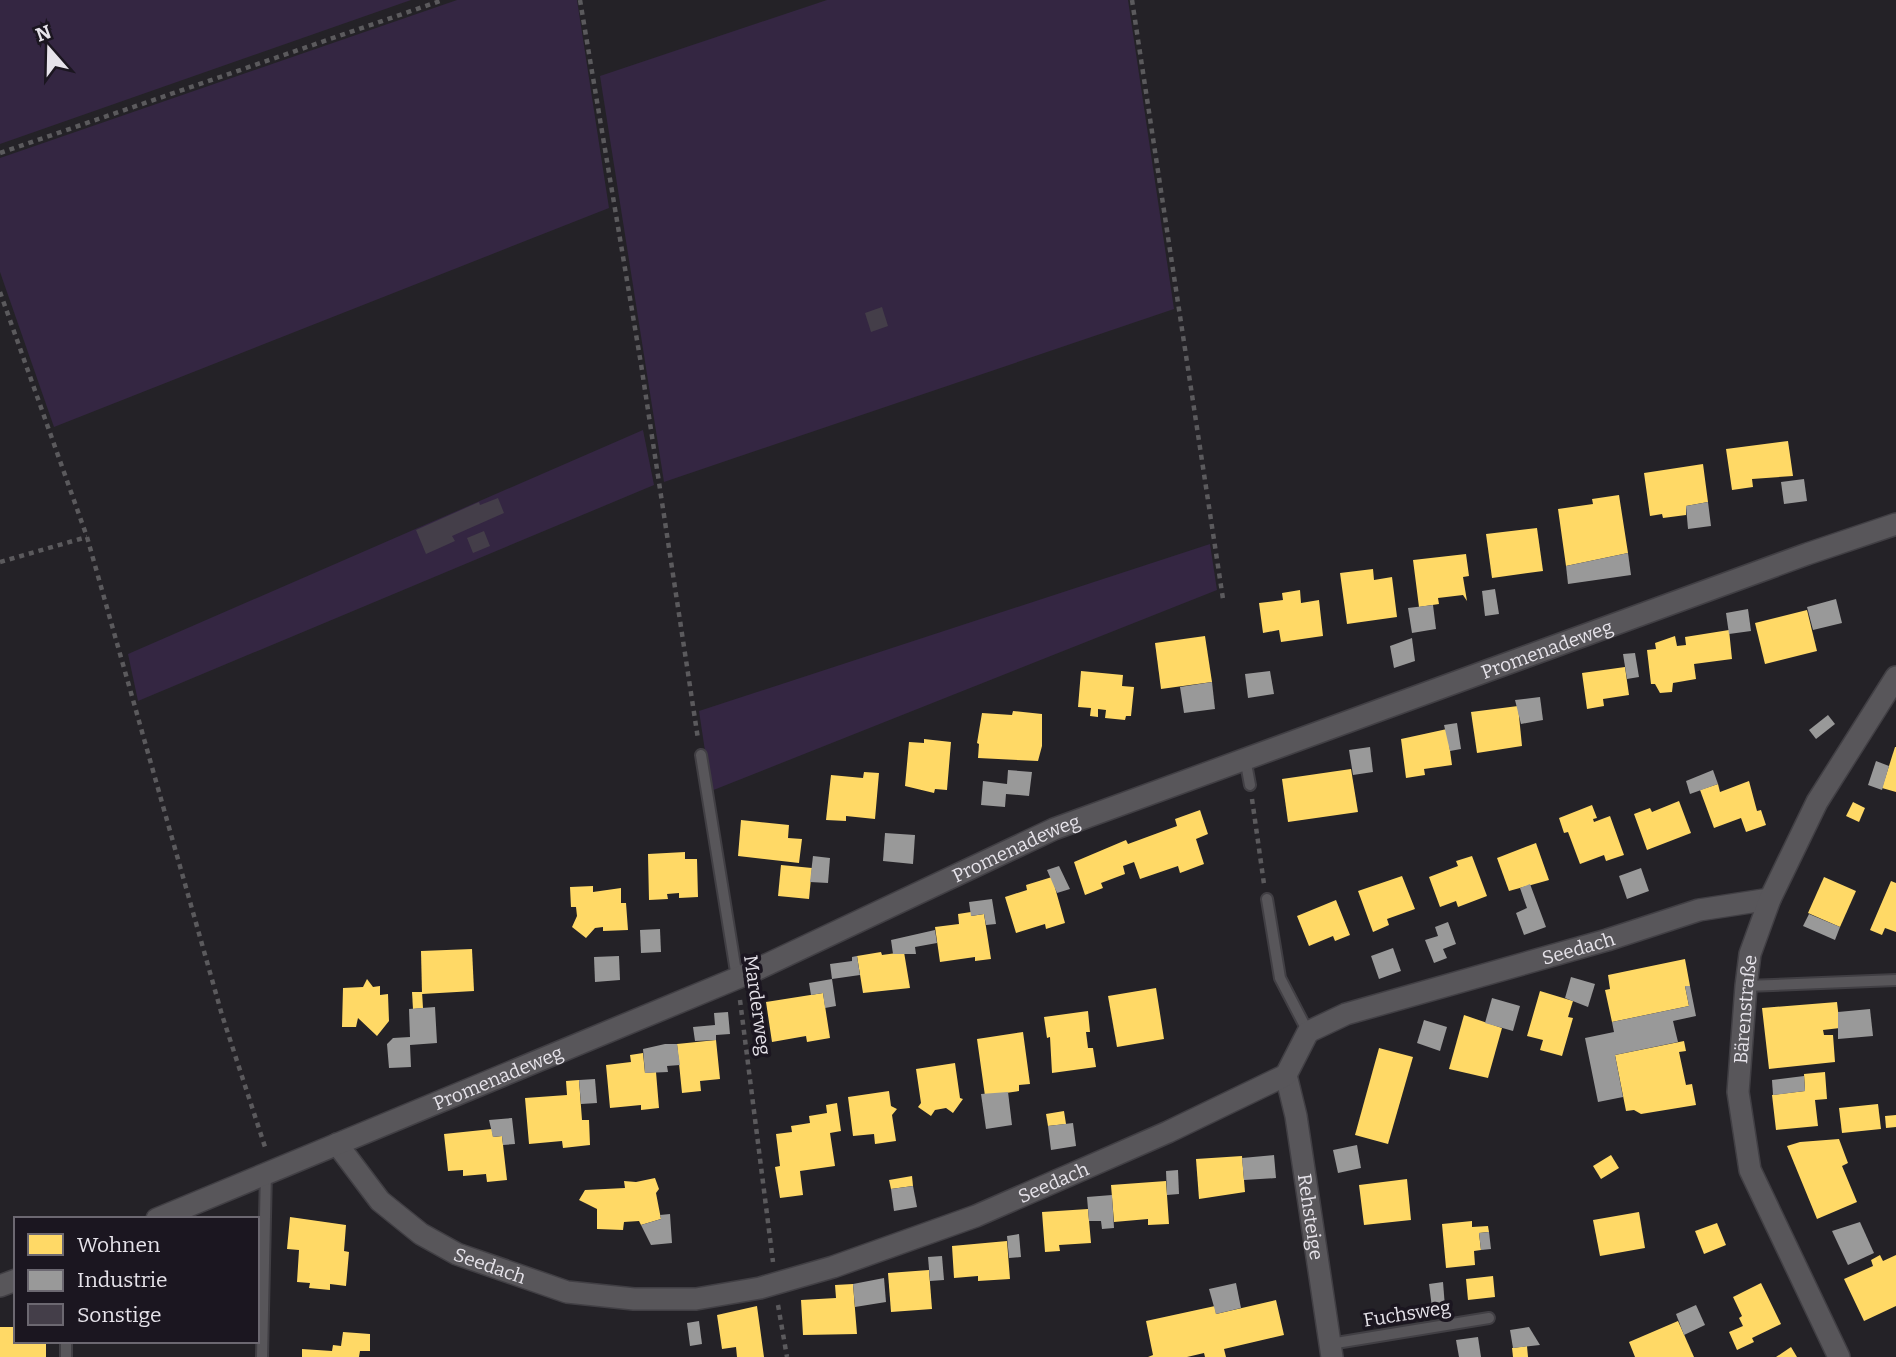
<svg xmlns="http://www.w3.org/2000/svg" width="1896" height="1357" font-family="Bitter,serif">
	<rect width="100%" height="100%" fill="#242227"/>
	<!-- green -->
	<g fill="#342642">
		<polygon points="0,0 411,0 0,144"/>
		<polygon points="457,0 577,0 609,208 54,427 0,272 0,158"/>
		<polygon points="827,0 1128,0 1174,309 664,482 600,76"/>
		<polygon points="643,430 654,485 138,701 128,654"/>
		<polygon points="1210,544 1217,590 711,791 699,711"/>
	</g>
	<!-- homes -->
	<g fill="#ffd966">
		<polygon points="1788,441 1793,476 1752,479 1753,487 1732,490 1726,449"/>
		<polygon points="1703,464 1708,502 1686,506 1686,515 1663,518 1662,514 1650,516 1644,473"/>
		<polygon points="1619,495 1628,553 1566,566 1558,509 1593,504 1592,499"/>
		<polygon points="1537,528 1543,571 1492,578 1486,534"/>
		<polygon points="1466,554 1469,576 1463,577 1467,601 1463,595 1438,598 1439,604 1419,607 1413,560"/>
		<polygon points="1373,569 1374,580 1392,577 1397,617 1347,624 1340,573"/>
		<polygon points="1300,590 1301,603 1319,600 1323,636 1281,642 1279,630 1263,633 1259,603 1283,600 1282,593"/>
		<polygon points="1807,610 1817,651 1765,664 1755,623"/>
		<polygon points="1729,630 1732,659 1694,664 1696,679 1673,683 1672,692 1660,693 1655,684 1651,684 1647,650 1656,649 1655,643 1675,636 1677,646 1686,645 1685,637"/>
		<polygon points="1205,636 1212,682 1161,689 1155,643"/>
		<polygon points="1625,667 1629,695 1603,699 1604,706 1587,709 1582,673"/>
		<polygon points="1081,671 1123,675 1122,686 1134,687 1131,716 1126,716 1125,720 1105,718 1106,710 1098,709 1098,717 1090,716 1091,708 1078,707"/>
		<polygon points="1518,706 1522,746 1477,753 1471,712"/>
		<polygon points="1013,711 1042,714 1042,746 1038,761 978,758 979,744 977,743 982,713 1012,715"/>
		<polygon points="1447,729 1452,765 1424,769 1425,775 1406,778 1401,739"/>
		<polygon points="924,739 951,742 947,790 935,789 934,793 905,786 909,742 924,743"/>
		<polygon points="1895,747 1896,747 1896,792 1882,788"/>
		<polygon points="1351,769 1358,812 1288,822 1282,779"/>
		<polygon points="864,772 879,773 875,819 846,816 846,821 826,820 831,775 863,778"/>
		<polygon points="1749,781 1757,811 1761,810 1766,825 1746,832 1741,818 1714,828 1700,790 1718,784 1720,792"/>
		<polygon points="1679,801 1691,833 1647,850 1634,814 1650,808 1652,812"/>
		<polygon points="1853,802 1865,808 1859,822 1846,816"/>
		<polygon points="1592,805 1597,818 1593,819 1594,822 1610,816 1624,855 1606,861 1604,855 1580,864 1568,832 1564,833 1559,818"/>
		<polygon points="1200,810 1208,834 1196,839 1204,864 1180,873 1178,866 1140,879 1134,862 1123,866 1125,874 1101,883 1103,888 1085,895 1074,862 1126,840 1128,844 1177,826 1175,819"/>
		<polygon points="741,820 789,825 788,838 802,839 799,863 738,856"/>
		<polygon points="1536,843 1549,880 1509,891 1497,858"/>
		<polygon points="685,852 685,859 697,859 698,897 679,898 679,893 667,894 668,899 649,900 648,854"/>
		<polygon points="1472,856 1487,896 1458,907 1456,901 1440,907 1429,877 1458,866 1456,861"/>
		<polygon points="781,865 812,868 809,899 778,896"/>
		<polygon points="1402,876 1415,909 1387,919 1389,925 1373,932 1358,891"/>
		<polygon points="1052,877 1065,923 1046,929 1045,924 1016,933 1005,897 1027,890 1026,885"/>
		<polygon points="1824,877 1856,891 1840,927 1808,913"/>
		<polygon points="1891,881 1896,883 1896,932 1885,928 1882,935 1870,930"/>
		<polygon points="593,886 593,892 621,888 621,903 626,903 628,930 603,931 603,927 595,928 586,938 572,927 577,916 576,907 571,907 570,887"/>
		<polygon points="1336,900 1350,935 1335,941 1333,936 1309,946 1297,916"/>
		<polygon points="971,912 971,916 984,914 991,959 975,961 975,957 940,962 935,927 959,924 958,914"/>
		<polygon points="472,949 474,991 422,994 421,951"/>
		<polygon points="881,952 882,955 904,952 910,988 863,993 857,956"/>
		<polygon points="1685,959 1690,986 1685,986 1689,1006 1612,1022 1605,990 1610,989 1608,975"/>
		<polygon points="367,979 373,987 380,986 380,995 388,994 389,1021 377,1036 358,1018 356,1027 342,1027 343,988 363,987"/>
		<polygon points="1156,988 1164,1039 1117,1047 1108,996"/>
		<polygon points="1540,991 1573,1001 1568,1017 1573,1018 1562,1056 1540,1050 1543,1040 1527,1036"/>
		<polygon points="412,992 422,992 423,1008 413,1009"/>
		<polygon points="823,993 830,1038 807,1042 806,1036 772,1042 766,1002"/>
		<polygon points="1837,1002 1840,1028 1823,1030 1824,1035 1833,1035 1835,1062 1769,1069 1762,1008"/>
		<polygon points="1088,1011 1090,1032 1086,1032 1088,1048 1093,1048 1096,1067 1052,1073 1050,1037 1047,1038 1044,1017"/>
		<polygon points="1464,1015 1502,1028 1488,1078 1449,1069"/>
		<polygon points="1023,1032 1030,1084 1019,1085 1019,1091 985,1096 977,1039"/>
		<polygon points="716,1040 720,1079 700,1081 701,1091 682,1093 677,1044"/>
		<polygon points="1684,1041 1686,1051 1679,1052 1686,1085 1692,1084 1696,1105 1641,1114 1634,1110 1626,1111 1615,1055"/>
		<polygon points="1379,1048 1413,1057 1388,1144 1355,1135"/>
		<polygon points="643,1053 645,1073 656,1072 659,1108 641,1110 641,1105 610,1108 606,1065 631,1062 630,1055"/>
		<polygon points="955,1063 960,1098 963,1099 953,1113 946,1108 935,1110 931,1116 918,1107 921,1103 916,1069"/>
		<polygon points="1825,1072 1827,1099 1815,1100 1818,1126 1776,1130 1772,1095 1805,1091 1804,1074"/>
		<polygon points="579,1080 582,1120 589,1120 590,1145 563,1148 562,1141 529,1144 525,1098 567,1095 566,1081"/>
		<polygon points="889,1091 891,1106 897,1109 892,1115 896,1141 875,1144 874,1134 853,1136 848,1097"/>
		<polygon points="837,1103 841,1131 830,1133 835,1166 800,1171 803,1195 780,1198 775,1167 780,1166 776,1134 792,1132 791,1126 810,1123 809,1116 827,1113 826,1105"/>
		<polygon points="1878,1104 1881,1129 1842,1133 1839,1108"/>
		<polygon points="1064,1111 1066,1124 1048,1126 1046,1114"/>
		<polygon points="1896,1115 1896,1127 1886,1128 1885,1116"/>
		<polygon points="492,1129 493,1137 502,1136 507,1180 487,1182 486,1174 463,1176 463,1170 448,1171 444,1134"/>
		<polygon points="1839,1139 1848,1163 1842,1166 1857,1202 1817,1219 1787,1146 1800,1142"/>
		<polygon points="1611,1155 1619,1168 1601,1179 1593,1166"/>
		<polygon points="1242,1156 1245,1192 1199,1199 1196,1159"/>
		<polygon points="912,1176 913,1186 891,1189 889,1180"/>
		<polygon points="655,1178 659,1189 656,1193 661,1219 641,1225 639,1221 624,1222 623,1230 597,1229 597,1209 579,1200 585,1190 625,1188 624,1181 636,1182"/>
		<polygon points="1407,1179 1411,1220 1364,1225 1359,1185"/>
		<polygon points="1166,1181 1169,1224 1148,1225 1148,1219 1114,1222 1111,1185"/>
		<polygon points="1088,1209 1091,1243 1059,1245 1060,1251 1045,1252 1042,1212"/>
		<polygon points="1639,1212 1645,1248 1600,1256 1593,1220"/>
		<polygon points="290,1217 346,1225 344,1251 349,1252 346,1286 330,1284 330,1290 309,1288 310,1283 297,1282 299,1250 287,1249"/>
		<polygon points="1472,1221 1472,1227 1488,1226 1489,1232 1479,1233 1481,1250 1474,1251 1475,1265 1446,1268 1442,1224"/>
		<polygon points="1717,1223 1726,1245 1704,1254 1695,1231"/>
		<polygon points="1007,1241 1010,1279 978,1281 978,1276 954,1278 952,1246"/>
		<polygon points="1880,1255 1883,1261 1896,1255 1896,1306 1864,1321 1844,1279 1873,1266 1871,1260"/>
		<polygon points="929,1270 932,1309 891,1312 888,1273"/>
		<polygon points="1493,1276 1495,1297 1468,1300 1466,1279"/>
		<polygon points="1761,1283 1781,1324 1752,1338 1754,1342 1737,1350 1729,1332 1743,1326 1739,1318 1742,1316 1733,1297"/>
		<polygon points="853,1284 857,1334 803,1335 801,1300 836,1298 835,1285"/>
		<polygon points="1276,1300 1284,1335 1224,1349 1226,1357 1205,1357 1204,1353 1187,1357 1148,1357 1153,1355 1146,1321 1215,1306 1216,1314"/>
		<polygon points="757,1306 764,1357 737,1357 736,1347 722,1349 717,1315"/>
		<polygon points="1678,1321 1694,1357 1635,1357 1629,1342"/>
		<polygon points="0,1327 16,1327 16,1341 46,1341 46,1357 0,1357"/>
		<polygon points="343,1332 370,1334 370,1351 360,1351 359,1357 302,1357 302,1349 332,1351 333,1345 341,1346"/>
		<polygon points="1527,1346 1528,1357 1513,1357 1512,1348"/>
		<polygon points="1791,1347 1797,1357 1776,1357"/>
	</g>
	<!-- industry -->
	<g fill="#999">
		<polygon points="1804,479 1807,501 1784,504 1781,482"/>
		<polygon points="1708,502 1711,526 1688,529 1686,506"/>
		<polygon points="1628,553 1631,575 1568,584 1566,566"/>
		<polygon points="1495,589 1499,614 1485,616 1482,591"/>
		<polygon points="1836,599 1842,623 1813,630 1807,607"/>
		<polygon points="1433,605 1436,629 1412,633 1408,608"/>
		<polygon points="1748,609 1751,631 1729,634 1726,613"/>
		<polygon points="1412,638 1415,661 1394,668 1390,646"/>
		<polygon points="1635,653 1639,677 1627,679 1623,654"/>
		<polygon points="1270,671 1274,694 1248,698 1245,674"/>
		<polygon points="1212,682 1215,709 1184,713 1180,687"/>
		<polygon points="1540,697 1543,720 1521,724 1515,700"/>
		<polygon points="1828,715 1835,724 1816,739 1809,730"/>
		<polygon points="1457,723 1461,749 1450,751 1444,725"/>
		<polygon points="1370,747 1373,772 1353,775 1349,750"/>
		<polygon points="1876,761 1889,766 1882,790 1868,785"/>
		<polygon points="1008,770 1032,772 1029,796 1006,794 1005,807 981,805 983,781 1007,784"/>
		<polygon points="1713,770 1718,784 1690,794 1686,781"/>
		<polygon points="885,833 915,835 913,864 883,861"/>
		<polygon points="813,856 830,858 828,883 810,882"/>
		<polygon points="1059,866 1070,889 1057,893 1047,870"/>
		<polygon points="1641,868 1649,891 1627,899 1619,876"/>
		<polygon points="1530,884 1546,927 1524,935 1516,913 1527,908 1520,888"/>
		<polygon points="992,899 996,924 986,925 984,914 971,916 969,902"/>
		<polygon points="1809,914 1840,927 1835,940 1803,926"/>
		<polygon points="1448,922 1456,944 1443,949 1447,958 1434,963 1425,940 1438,936 1435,927"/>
		<polygon points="660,929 661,952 641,953 640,930"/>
		<polygon points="935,930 937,943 915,947 916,954 893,954 891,940"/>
		<polygon points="1393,948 1401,971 1379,979 1371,956"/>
		<polygon points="619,956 620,980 595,982 594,957"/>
		<polygon points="857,956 860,975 832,979 830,964 852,961 852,957"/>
		<polygon points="1571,977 1595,984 1588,1007 1565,998"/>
		<polygon points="832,979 836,1006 825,1008 823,993 811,995 809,983"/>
		<polygon points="1685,986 1690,986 1696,1016 1673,1021 1678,1042 1615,1055 1623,1097 1598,1102 1585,1038 1614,1032 1612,1022 1689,1006"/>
		<polygon points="1492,998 1520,1006 1513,1031 1485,1023"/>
		<polygon points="435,1007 437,1043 410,1045 411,1067 389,1068 387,1044 393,1038 410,1037 409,1009"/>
		<polygon points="1870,1009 1873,1036 1838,1039 1838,1012"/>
		<polygon points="728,1012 730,1034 716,1035 716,1040 695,1041 693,1027 715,1025 714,1013"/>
		<polygon points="1424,1020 1447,1027 1440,1051 1417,1043"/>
		<polygon points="665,1044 677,1044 680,1065 667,1066 668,1072 645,1073 643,1049"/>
		<polygon points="1804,1076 1805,1091 1773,1095 1772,1080"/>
		<polygon points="595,1079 597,1103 581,1104 579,1080"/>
		<polygon points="1008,1092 1012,1125 986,1129 981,1094"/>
		<polygon points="512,1118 515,1144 503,1145 502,1136 493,1137 489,1120"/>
		<polygon points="1073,1123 1076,1146 1051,1150 1048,1126"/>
		<polygon points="1357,1145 1361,1168 1338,1173 1333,1150"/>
		<polygon points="1274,1155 1276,1178 1244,1180 1242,1158"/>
		<polygon points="1178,1170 1179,1194 1167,1195 1166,1171"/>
		<polygon points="913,1186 917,1207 894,1211 891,1189"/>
		<polygon points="1112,1195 1114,1228 1102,1229 1101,1221 1089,1221 1087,1197"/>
		<polygon points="670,1214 672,1243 651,1245 641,1225 661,1219 660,1215"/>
		<polygon points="1860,1222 1874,1253 1848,1265 1832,1231"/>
		<polygon points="1489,1232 1491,1249 1481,1250 1479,1233"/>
		<polygon points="1019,1234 1021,1257 1009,1258 1007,1236"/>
		<polygon points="942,1256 944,1280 930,1281 928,1257"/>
		<polygon points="884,1278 886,1302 855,1307 853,1284"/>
		<polygon points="1443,1282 1445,1307 1432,1308 1429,1284"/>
		<polygon points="1236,1283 1241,1308 1216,1314 1209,1289"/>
		<polygon points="1696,1305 1705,1325 1684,1335 1676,1314"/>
		<polygon points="699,1321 702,1344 690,1346 687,1323"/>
		<polygon points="1529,1327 1540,1345 1513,1348 1510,1330"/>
		<polygon points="1478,1337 1481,1357 1459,1357 1456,1340"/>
	</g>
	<!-- building -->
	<g fill="#443e49">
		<polygon points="882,307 888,326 871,332 865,313"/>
		<polygon points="498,498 504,513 452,536 455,541 426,554 416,530 479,502 480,505"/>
		<polygon points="484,531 490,546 473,553 467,538"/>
	</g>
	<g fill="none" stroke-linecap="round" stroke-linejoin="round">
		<!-- lane casing -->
		<g stroke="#413f44" stroke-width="14">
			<g id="lane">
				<polyline points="701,755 737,978"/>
				<polyline points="1245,758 1250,785"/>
				<polyline points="1267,899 1280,978 1308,1032"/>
				<polyline points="1746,986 1896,980"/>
				<polyline points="1330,1344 1489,1318"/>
				<polyline points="66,1357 66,1341"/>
				<polyline points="262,1357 266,1171"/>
			</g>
		</g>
		<!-- street casing -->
		<g stroke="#413f44" stroke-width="24">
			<g id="street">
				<path id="s1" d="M1286 1075 1296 1116 1332 1357"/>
				<path id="s2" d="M337 1144 380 1201 421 1234 457 1254 567 1292 634 1299H696L760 1288 833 1267 976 1216 1168 1132 1286 1075 1308 1032 1346 1014 1607 940 1699 910 1770 899"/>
				<path id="s3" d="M157 1219 747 974 1054 829 1807 554 1896 524"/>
				<polyline points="0,1286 16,1280"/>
				<path id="s4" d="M1839 1357 1750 1170 1738 1092 1746 986 1750 954 1770 899 1817 802 1896 677"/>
			</g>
		</g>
		<!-- path -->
		<g stroke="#5b5a5d" stroke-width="4.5" stroke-dasharray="5 5" stroke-linecap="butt">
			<polyline points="580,0 641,364 698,739"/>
			<polyline points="1132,0 1223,599"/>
			<polyline points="0,153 443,0"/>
			<polyline points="0,292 87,537 222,1015 266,1150"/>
			<polyline points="0,562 87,537"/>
			<polyline points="1252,799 1264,884"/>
			<polyline points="740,1000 773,1262"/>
			<polyline points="778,1305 787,1357"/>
		</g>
		<!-- lane -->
		<use href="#lane" stroke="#58565a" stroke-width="10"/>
		<!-- street -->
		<use href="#street" stroke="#58565a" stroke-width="21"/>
	</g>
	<g text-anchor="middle" stroke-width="7" stroke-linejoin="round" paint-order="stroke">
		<!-- street labels -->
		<g font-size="19" fill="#e6e3ea" stroke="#1b1620">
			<text dy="7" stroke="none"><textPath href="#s3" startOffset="1503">Promenadeweg</textPath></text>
			<text dy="7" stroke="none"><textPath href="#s3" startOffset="936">Promenadeweg</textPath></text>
			<text dy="7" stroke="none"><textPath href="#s2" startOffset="1376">Seedach</textPath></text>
			<text transform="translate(758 1005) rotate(82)" y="7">Marderweg</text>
			<text dy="7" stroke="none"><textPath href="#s4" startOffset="369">Bärenstraße</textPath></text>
			<text dy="7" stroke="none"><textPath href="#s3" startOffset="369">Promenadeweg</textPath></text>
			<text dy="7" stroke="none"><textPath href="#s2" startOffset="788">Seedach</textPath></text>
			<text dy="7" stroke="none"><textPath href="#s1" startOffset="144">Rehsteige</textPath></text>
			<text dy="7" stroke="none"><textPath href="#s2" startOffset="200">Seedach</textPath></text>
			<text transform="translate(1407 1313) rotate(-9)" y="7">Fuchsweg</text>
		</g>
	</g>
	<!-- legend -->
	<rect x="14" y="1217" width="245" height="126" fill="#1b1620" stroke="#6c6871" stroke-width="2"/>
	<rect x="28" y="1234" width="35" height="21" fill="#ffd966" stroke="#6c6871" stroke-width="2"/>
	<text x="77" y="1252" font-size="21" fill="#e6e3ea">Wohnen</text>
	<rect x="28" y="1270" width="35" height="21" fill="#999999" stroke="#6c6871" stroke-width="2"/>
	<text x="77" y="1287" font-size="21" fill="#e6e3ea">Industrie</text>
	<rect x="28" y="1304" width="35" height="21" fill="#443e49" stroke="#6c6871" stroke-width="2"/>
	<text x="77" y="1322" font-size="21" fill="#e6e3ea">Sonstige</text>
	<!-- north arrow -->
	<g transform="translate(49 49) rotate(340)" stroke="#1b1620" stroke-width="5" paint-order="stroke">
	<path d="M0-5L12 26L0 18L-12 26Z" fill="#e6e3ea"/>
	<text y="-10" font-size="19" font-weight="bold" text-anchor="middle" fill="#e6e3ea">N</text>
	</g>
</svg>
